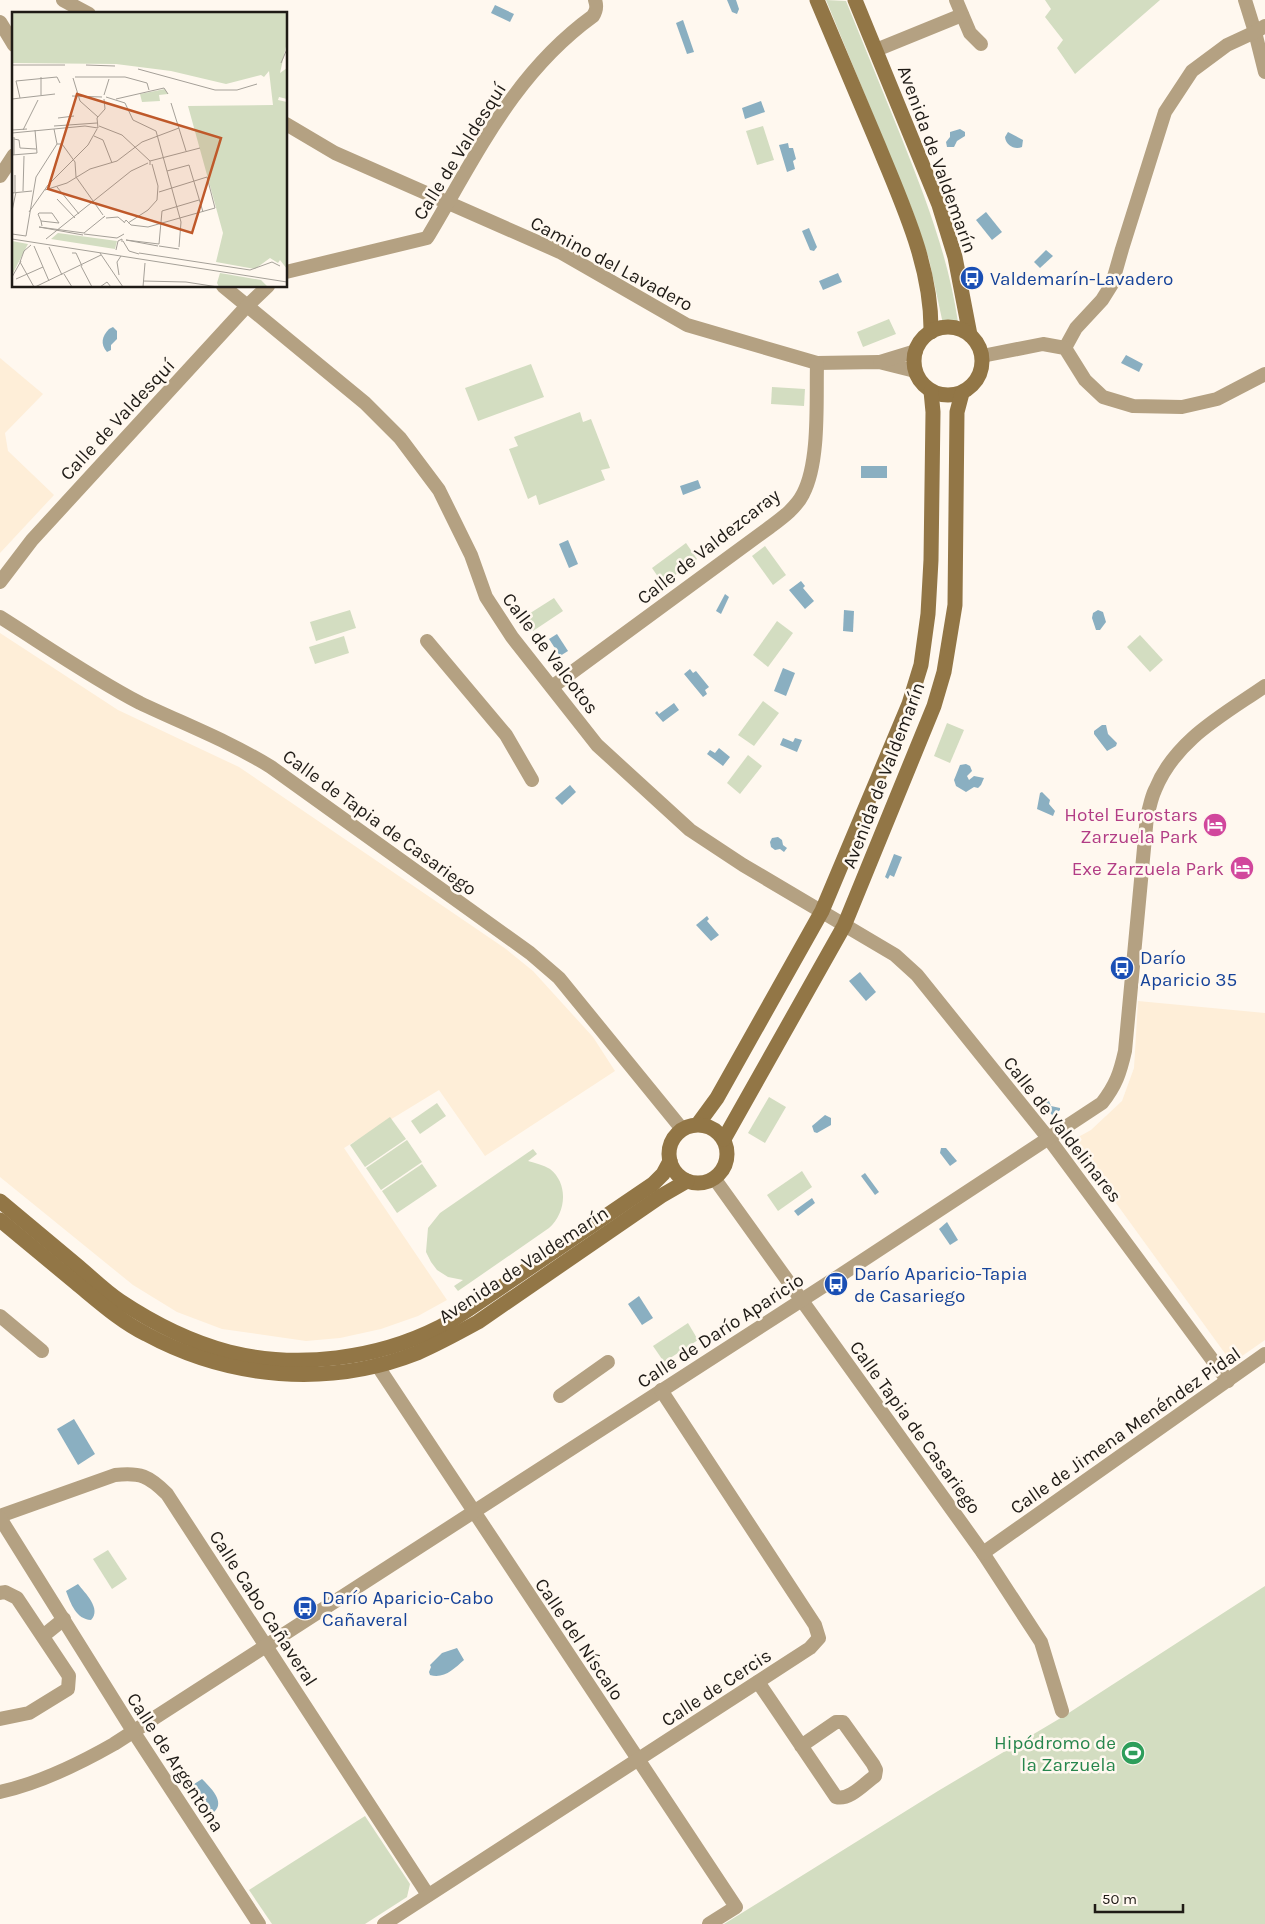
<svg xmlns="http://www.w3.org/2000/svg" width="1265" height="1924" font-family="Karla,sans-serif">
	<rect width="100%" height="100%" fill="#fff8ef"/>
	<!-- built -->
	<g fill="#feeed8">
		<polygon points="0,358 43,394 5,433 8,451 54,495 0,553"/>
		<polygon points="0,633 118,710 239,767 506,949 533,971 593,1037 615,1071 485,1156 439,1090 344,1148 447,1300 418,1316 381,1329 340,1338 306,1341 222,1329 177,1312 133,1285 0,1177"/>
		<polygon points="1138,1001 1265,1013 1265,1340 1232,1363 1071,1141 1091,1130 1122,1101 1134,1068"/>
	</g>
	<!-- green -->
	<g fill="#d3ddc1">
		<path d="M826 0 846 1C864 45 882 90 900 134 925 197 948 255 958 322L943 324 929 259 913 212Z"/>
		<polygon points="1045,0 1160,0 1075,74 1057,48 1063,40 1045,17 1051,9"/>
		<polygon points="763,126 774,160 757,165 746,131"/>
		<polygon points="889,319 896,334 863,347 857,332"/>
		<polygon points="531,364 544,397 478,421 465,388"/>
		<polygon points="772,387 805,389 804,406 771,404"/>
		<polygon points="580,412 583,422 591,419 610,468 601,470 605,480 539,505 536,495 528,499 509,449 518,446 514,437"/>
		<polygon points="686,543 697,559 663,584 652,568"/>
		<polygon points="765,546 786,575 773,585 752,556"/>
		<polygon points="554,598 563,611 533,631 524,617"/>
		<polygon points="350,610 356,628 316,641 310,622"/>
		<polygon points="777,621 793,633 768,667 753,655"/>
		<polygon points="1140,635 1163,660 1150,672 1127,647"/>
		<polygon points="344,636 349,653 315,664 309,647"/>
		<polygon points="763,701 779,713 754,746 738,735"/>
		<polygon points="947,723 964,730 950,763 934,756"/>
		<polygon points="748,755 762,766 740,794 727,783"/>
		<polygon points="769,1097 786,1107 765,1143 748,1133"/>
		<polygon points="437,1103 446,1116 420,1134 411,1121"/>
		<polygon points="390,1117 406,1139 365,1167 350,1145"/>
		<polygon points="407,1140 422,1162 381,1190 366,1168"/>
		<path d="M533 1149 537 1154 528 1161C535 1163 543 1165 550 1169 569 1184 566 1213 549 1228L458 1291 454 1286 463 1280 448 1277 437 1270 431 1262 426 1252 428 1228 440 1213Z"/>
		<polygon points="422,1164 437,1186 397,1213 382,1191"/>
		<polygon points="802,1171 812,1187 778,1211 767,1195"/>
		<polygon points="688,1323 698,1340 664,1362 653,1346"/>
		<polygon points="108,1550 127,1579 112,1589 93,1559"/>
		<polygon points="1265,1586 1265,1924 724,1924 938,1791 1064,1716"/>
		<polygon points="365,1816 410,1884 407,1897 365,1924 272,1924 249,1890"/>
	</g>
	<!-- water -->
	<g fill="#8aafc1">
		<polygon points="727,0 736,0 739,9 737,14 732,12"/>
		<polygon points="495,5 514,14 510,22 491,13"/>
		<polygon points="683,20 694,52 687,54 676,23"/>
		<polygon points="761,101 765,112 745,119 742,108"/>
		<polygon points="960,129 965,132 965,136 957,141 954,147 947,147 946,142 950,137 950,132"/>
		<path d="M1008 132 1023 140 1022 147C1015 150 1006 146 1005 137Z"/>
		<polygon points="788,143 789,148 793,148 796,159 793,161 795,169 787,172 779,145"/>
		<polygon points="986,212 1002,232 992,240 976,220"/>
		<polygon points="809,228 817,247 814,251 810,250 802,231"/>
		<polygon points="1046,250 1053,256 1040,268 1034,262"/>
		<polygon points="838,273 842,282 823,290 819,281"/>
		<path d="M113 327 117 331V339L111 345V350L107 352C100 344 102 336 109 329Z"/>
		<polygon points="1126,355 1143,364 1139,372 1121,363"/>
		<rect x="861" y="466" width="26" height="12"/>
		<polygon points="698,480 701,488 683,495 680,486"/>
		<polygon points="568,540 578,564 569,568 559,544"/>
		<polygon points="801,581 805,586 803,588 814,601 805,609 789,590"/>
		<polygon points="725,594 729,597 721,614 716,611"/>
		<polygon points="844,610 854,611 853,632 843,631"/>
		<polygon points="1098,610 1103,612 1106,622 1100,630 1096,630 1092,618 1093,613"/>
		<polygon points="557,634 568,651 560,656 549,639"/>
		<polygon points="783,668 795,673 786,696 774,691"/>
		<polygon points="690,669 693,673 696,671 709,687 705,690 707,694 703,697 684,674"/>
		<polygon points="674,703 679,710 663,722 655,713 657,711 659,714"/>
		<polygon points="1102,725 1106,725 1108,734 1117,743 1116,746 1107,751 1094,734 1094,731"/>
		<polygon points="783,738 793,742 795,738 802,740 797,752 780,745"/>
		<polygon points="719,748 730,757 723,766 707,754 710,750 715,753"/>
		<polygon points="966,764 970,766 972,771 967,776 969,780 974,776 984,778 981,785 978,788 974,787 966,792 956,786 954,780 960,765"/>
		<polygon points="570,785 576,792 562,805 555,798"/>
		<polygon points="1042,792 1050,800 1049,804 1055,811 1053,816 1037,809 1040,793"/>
		<polygon points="778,837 782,840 783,845 787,848 784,852 780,849 775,850 771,847 770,842 772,838"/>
		<polygon points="894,854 902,857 894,877 890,875 888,879 885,877"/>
		<polygon points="707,916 709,919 707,921 719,935 711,941 696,925"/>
		<polygon points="860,972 876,992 866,1001 849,981"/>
		<polygon points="1046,1100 1049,1101 1051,1106 1060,1108 1060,1110 1053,1116 1043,1105 1042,1103"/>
		<polygon points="825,1115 831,1118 831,1125 817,1133 814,1132 812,1126"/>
		<polygon points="941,1148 946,1148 957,1161 950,1166 940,1153"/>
		<polygon points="865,1173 879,1192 875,1195 861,1176"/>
		<polygon points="812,1198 815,1203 798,1216 794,1211"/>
		<polygon points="947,1222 958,1240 950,1245 939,1229"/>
		<polygon points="639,1296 653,1318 642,1325 628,1304"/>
		<polygon points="74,1419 95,1454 78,1465 57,1429"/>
		<path d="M78 1584C85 1593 102 1609 91 1620 76 1619 71 1604 66 1591Z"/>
		<path d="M457 1648 464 1660C454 1669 444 1679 430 1675L429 1672 431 1667 430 1665 442 1653Z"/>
		<path d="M202 1779C210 1787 226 1802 214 1812 200 1810 196 1798 191 1786Z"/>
	</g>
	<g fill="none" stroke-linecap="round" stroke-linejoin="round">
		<!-- street -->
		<g stroke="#b4a182" stroke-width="14">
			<polyline points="63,0 89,14"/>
			<polyline points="956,0 970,33 981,44"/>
			<polyline points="1245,0 1255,32 1265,72"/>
			<polyline points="0,22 14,45"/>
			<polyline points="876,50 962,15"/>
			<polyline points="286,124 335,153 560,252 687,325 817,363 879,362 915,371"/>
			<polyline points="0,176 14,155"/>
			<path d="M286 272 427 238C477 155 513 74 593 16 597 10 597 6 595 0"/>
			<polyline points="223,286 365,403 400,438 439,490 471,555 486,597 512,637 597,745 690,830 743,865 895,955 917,975 1049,1139 1228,1381"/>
			<polyline points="1065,348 1076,328 1102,300 1112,284 1122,249 1165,112 1192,71 1227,45 1255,32 1265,26"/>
			<polyline points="982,356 1043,344 1065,348 1085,380 1103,397 1133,406 1182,407 1217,399 1265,374"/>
			<polyline points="880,362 916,351"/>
			<polyline points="0,582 32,540 246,307 268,286"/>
			<path d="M0 617C46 646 92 678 140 703 184 724 229 741 271 767L530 953 559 978 682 1129"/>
			<polyline points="427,641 506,735 532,780"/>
			<path d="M552 687 770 527C782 518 796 508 803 494 820 462 816 400 817 363"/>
			<polyline points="714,1178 983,1553 1041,1642 1062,1711"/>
			<polyline points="0,1316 42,1351"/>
			<polyline points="377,1365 736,1907 709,1924"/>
			<polyline points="560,1396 608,1362"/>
			<path d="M0 1516 115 1475C140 1472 149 1476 167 1494L428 1895"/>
			<polyline points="0,1518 133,1731 259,1924"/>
			<polyline points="983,1553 1265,1354"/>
			<polyline points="0,1593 5,1592 17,1598 69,1676 68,1689 29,1713 0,1719"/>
			<polyline points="43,1636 64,1619"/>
			<path d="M758 1682 836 1797C849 1801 864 1784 875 1776L876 1770 873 1764 843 1722H836L801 1746"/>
			<path d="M0 1792C40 1783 79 1764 114 1744L836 1278 1102 1103C1116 1085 1120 1073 1125 1051L1147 816C1150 807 1151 798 1155 790 1175 740 1223 715 1265 686"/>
			<polyline points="384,1924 810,1648 819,1638 815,1625 661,1390"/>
		</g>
		<!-- secondary -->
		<g stroke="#927646" stroke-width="15">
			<path d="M817 0C838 49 858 98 879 147 903 206 932 267 931 332"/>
			<polyline points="855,0 939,205 955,257 970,335"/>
			<circle cx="948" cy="361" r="34"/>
			<polyline points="698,1124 717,1098 822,911 909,704 921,665 928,614 931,560 933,412 931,391"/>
			<circle cx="698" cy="1154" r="29"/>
			<polyline points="724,1139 844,926 934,706 944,672 955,605 957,412 962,393"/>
			<path d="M0 1201C26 1223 53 1245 79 1267 92 1278 105 1291 120 1301 153 1323 191 1342 229 1352 298 1369 377 1359 440 1327 450 1322 460 1315 469 1309L653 1184 663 1174 670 1161"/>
			<path d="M0 1220C25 1241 51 1262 76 1283 98 1301 120 1321 146 1334 229 1379 328 1388 417 1353 438 1344 458 1333 478 1322L661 1196 687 1181"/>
		</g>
	</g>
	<!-- icons -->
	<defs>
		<g id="bus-disc" transform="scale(1.25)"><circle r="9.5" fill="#1a4fb4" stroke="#fff8ef"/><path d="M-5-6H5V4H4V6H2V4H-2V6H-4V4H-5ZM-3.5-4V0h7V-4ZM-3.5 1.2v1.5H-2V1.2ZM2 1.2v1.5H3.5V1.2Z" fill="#fff"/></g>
		<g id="hotel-disc" transform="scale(1.25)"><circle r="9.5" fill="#d1479c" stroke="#fff8ef"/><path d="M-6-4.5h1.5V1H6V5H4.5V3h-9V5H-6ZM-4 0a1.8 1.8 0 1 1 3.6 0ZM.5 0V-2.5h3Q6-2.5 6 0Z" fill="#fff"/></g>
		<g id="stadium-disc" transform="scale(1.25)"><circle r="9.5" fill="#2e9e5b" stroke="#fff8ef"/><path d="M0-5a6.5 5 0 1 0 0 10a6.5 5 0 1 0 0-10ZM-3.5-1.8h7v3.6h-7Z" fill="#fff"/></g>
	</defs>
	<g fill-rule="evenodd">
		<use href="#bus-disc" x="972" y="278"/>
		<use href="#hotel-disc" x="1215" y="825"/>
		<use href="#hotel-disc" x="1242" y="868"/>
		<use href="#bus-disc" x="1122" y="968"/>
		<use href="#bus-disc" x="836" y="1284"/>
		<use href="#bus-disc" x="305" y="1608"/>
		<use href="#stadium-disc" x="1133" y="1753"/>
	</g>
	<g text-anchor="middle" stroke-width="5" stroke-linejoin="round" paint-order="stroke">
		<!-- street labels -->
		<g font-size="19" fill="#1f1b16" stroke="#fff8ef">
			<text transform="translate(459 151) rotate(-58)" y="7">Calle de Valdesquí</text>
			<text transform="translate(938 159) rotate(70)" y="7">Avenida de Valdemarín</text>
			<text transform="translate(612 263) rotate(28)" y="7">Camino del Lavadero</text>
			<text transform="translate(117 419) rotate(-47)" y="7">Calle de Valdesquí</text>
			<text transform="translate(708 546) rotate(-38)" y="7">Calle de Valdezcaray</text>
			<text transform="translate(551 653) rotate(53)" y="7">Calle de Valcotos</text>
			<text transform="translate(883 775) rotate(-69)" y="7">Avenida de Valdemarín</text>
			<text transform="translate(380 822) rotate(36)" y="7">Calle de Tapia de Casariego</text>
			<text transform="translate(1063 1129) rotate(52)" y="7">Calle de Valdelinares</text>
			<text transform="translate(523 1264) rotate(-33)" y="7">Avenida de Valdemarín</text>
			<text transform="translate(720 1330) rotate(-33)" y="7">Calle de Darío Aparicio</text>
			<text transform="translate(916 1427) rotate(54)" y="7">Calle Tapia de Casariego</text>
			<text transform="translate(1125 1430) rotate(-35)" y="7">Calle de Jimena Menéndez Pidal</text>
			<text transform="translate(264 1608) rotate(57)" y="7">Calle Cabo Cañaveral</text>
			<text transform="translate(580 1639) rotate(56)" y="7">Calle del Níscalo</text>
			<text transform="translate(716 1687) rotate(-33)" y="7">Calle de Cercis</text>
			<text transform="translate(176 1762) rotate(57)" y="7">Calle de Argentona</text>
		</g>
		<!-- transit labels -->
		<g font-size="19" fill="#164399" stroke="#fff8ef" text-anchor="start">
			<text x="990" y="285">Valdemarín-Lavadero</text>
			<text x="1140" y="964">Darío<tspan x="1140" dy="22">Aparicio 35</tspan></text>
			<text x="854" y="1280">Darío Aparicio-Tapia<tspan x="854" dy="22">de Casariego</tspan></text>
			<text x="322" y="1604">Darío Aparicio-Cabo<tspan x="322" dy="22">Cañaveral</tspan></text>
		</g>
		<!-- hotel labels -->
		<g font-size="19" fill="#b23c85" stroke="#fff8ef" text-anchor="end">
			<text x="1198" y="821">Hotel Eurostars<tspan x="1198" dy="22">Zarzuela Park</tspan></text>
			<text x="1224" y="875">Exe Zarzuela Park</text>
		</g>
		<!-- leisure labels -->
		<g font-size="19" fill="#27864d" stroke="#fff8ef" text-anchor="end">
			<text x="1116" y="1749">Hipódromo de<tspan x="1116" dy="22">la Zarzuela</tspan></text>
		</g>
	</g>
	<!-- overview -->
	<g transform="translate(12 12)">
		<rect width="275" height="275" fill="#fff8ef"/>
		<path d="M0 0H275V30L268 61 275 56V87L267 85 266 88 275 90V257L268 248 266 251 258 246 243 257 204 250 211 221 176 94 261 93 257 59 252 65 249 63 214 72 159 59 104 52 0 51ZM153 77 156 82 147 83 148 89 130 90 128 82ZM46 221 105 229 103 237 39 227ZM0 229 16 232 0 263ZM208 261 249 268 256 275H207L205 271Z" fill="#d3ddc1"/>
		<path fill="none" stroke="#a5a098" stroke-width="1" d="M269 51 275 37M0 53H53M74 53 103 54M126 57 203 78H225L245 72M63 65H113L135 71 137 78M61 66 68 89 86 105M29 83V65M92 83 97 67M60 84 90 85M94 85 113 91 121 108 144 119 169 210 167 235M8 86 4 69 45 65 48 71M0 87 43 82M104 87 152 76 156 82M159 91 174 139M46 106 62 104M42 114 85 111M87 114 110 123 138 149M0 118 15 117M11 118 26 88M0 121 73 114 86 116 85 106 93 97 92 87M82 124 91 128 100 151M2 127 7 128 8 136 24 137M45 132H50L63 150 64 165 91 203M0 143 25 141 23 118M2 143V125M138 153V149L188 136M155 159 177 153 191 200M45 175 67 202M33 178 55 171 78 157 105 149 130 130 167 116M11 179 12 144M3 180V163M0 181 20 179M45 187 63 206M0 199 4 180M17 200 36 173 76 133 85 117M94 206 106 205 112 210M29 209 47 211 40 201H27L26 202 29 209 30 214M112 211 114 208 119 213 136 215 203 196 195 165 147 180M116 211 136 198 145 188 146 174 140 152M72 221 93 204 91 206M0 222 14 224 24 165 45 132 42 117M72 222 105 226 112 222M71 223 27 215 72 221M0 227 275 270M34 227 119 159 136 151M111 229 117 239 127 242M147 232 150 199 187 188M22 234 37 269M146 234 114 228 147 232M147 234 167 237M37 235 50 263M104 238 106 229 110 227V230M60 241H64L70 254M88 241 111 275M127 241 238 258 260 250 268 254M8 250 22 275M8 250 12 239 19 233M69 254 80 275M52 262 60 275M107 263 105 250 109 244M0 265 9 249M4 267 31 255M131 269 174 270 206 275M23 275 89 243M88 275 95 270 99 275M131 275 133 251"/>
		<path fill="#bf592a" fill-opacity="0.15" stroke="#bf592a" stroke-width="2.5" d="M65 82 209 126 180 221 36 177Z"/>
		<rect width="275" height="275" fill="none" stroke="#1f1b16" stroke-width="2.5"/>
	</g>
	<!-- scale -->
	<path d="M1095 1904v8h88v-8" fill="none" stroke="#1f1b16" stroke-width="2.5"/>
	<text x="1102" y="1904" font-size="15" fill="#1f1b16" stroke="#fff8ef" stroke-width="4" paint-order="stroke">50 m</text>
</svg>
